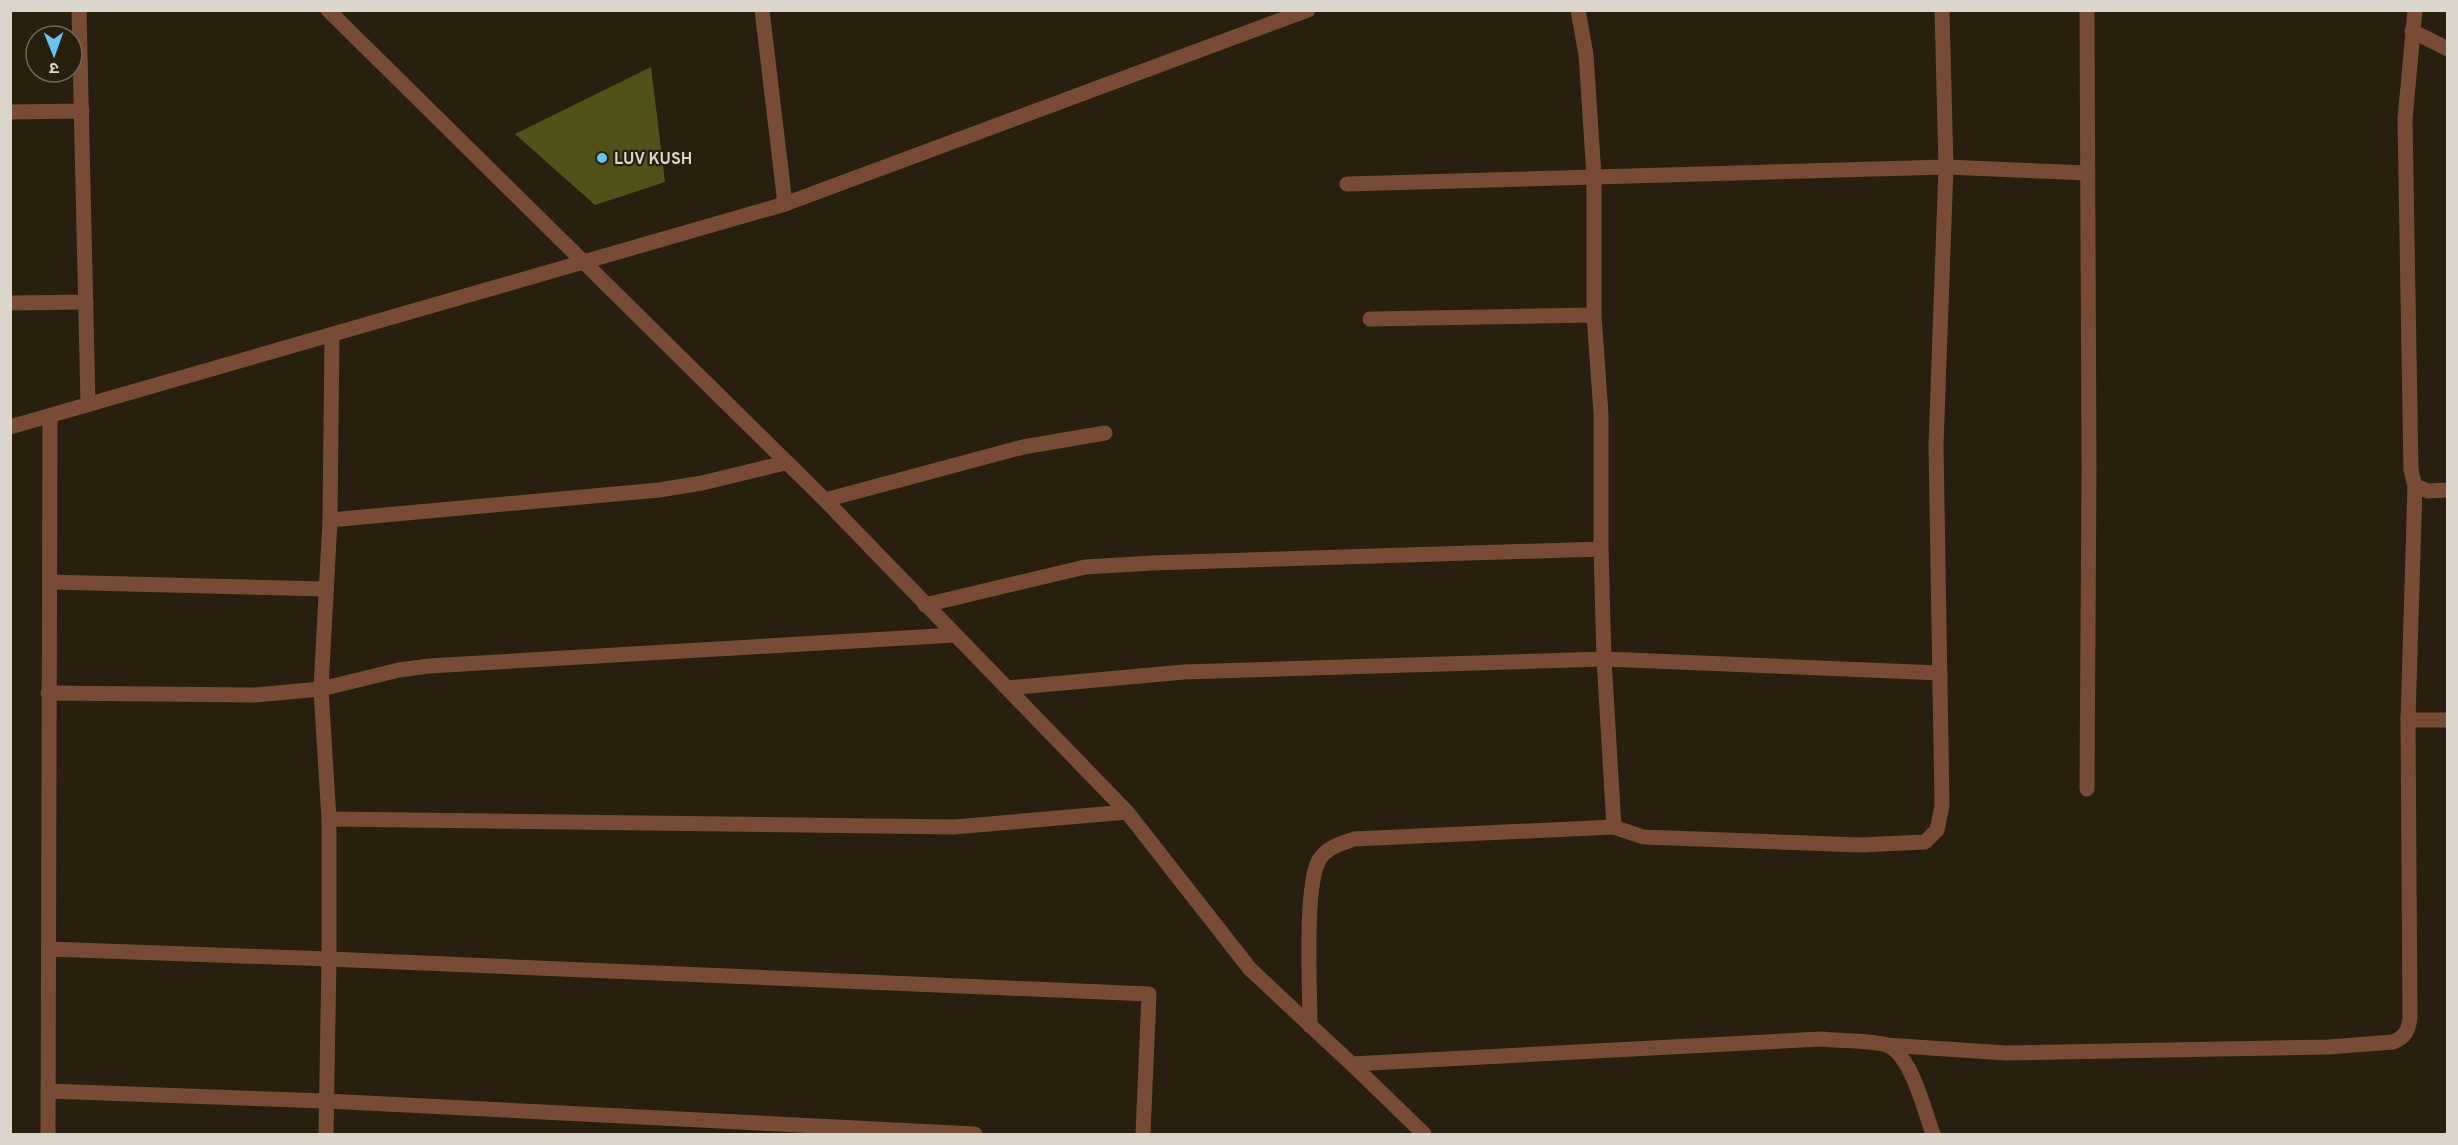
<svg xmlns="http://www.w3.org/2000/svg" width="2458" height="1145" font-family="Overpass,'Noto Sans Devanagari',sans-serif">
	<rect width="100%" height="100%" fill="#291f0f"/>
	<!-- building -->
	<polygon fill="#515119" points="651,67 665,182 595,205 515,134"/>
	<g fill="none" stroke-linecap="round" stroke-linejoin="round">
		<!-- minor -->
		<g stroke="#774b34" stroke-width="15">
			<polyline points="79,10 88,404"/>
			<polyline points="328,10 825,500 1127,812 1250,969 1357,1069 1424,1134"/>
			<polyline points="762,10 785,204"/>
			<polyline points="1578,10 1586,55 1594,176 1594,315 1601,414 1601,549 1604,659 1614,827"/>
			<polyline points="2087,10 2089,468 2087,789"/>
			<polyline points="2415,10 2405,119 2411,470 2415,486 2428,491 2448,490"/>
			<polyline points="2412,31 2448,49"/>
			<polyline points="10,112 82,111"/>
			<polyline points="1347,184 1946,167 2088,173"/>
			<polyline points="10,303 86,302"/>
			<polyline points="1370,319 1594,315"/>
			<polyline points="332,335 330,520 321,689 329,819 329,959 1149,994 1143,1134"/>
			<polyline points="10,427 785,204 1308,10"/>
			<polyline points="825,500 1023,447 1105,433"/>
			<polyline points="330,520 659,490 702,483 785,463"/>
			<polyline points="50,582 326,589"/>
			<polyline points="925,605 1085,567 1153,563 1601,549"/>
			<polyline points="1007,688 1184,672 1604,659 1940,673"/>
			<polyline points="48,693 255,695 321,689 399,670 429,666 955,635"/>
			<polyline points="2408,720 2448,720"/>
			<polyline points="329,819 954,827 1127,812"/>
			<polyline points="49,949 329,959 326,1134"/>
			<path d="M1310 1026C1310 991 1304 887 1319 860 1327 847 1340 844 1354 839L1614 827 1643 837 1861 845 1925 842 1937 830 1942 806 1936 445 1946 167 1942 10"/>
			<path d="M1886 1045 2006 1053 2329 1047 2393 1042C2405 1037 2408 1032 2410 1018L2408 720 2415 486"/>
			<path d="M1352 1064 1821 1039C1837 1041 1873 1040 1887 1045 1912 1056 1924 1110 1933 1134"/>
			<polyline points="48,1091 326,1101 975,1134"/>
			<polyline points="48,1134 50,416"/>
		</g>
	</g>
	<!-- markers -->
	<circle fill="#66c4ef" stroke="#291f0f" stroke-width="2" cx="602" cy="158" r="6"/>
	<g text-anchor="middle" stroke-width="4.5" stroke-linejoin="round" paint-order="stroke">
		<!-- poi labels -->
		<g font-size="16" font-weight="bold" fill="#dbd5cb" stroke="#291f0f" text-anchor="start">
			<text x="614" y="164">LUV KUSH</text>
		</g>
	</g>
	<!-- border -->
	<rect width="2458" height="1145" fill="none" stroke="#dbd5cb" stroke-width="24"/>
	<!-- north arrow -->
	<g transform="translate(54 54) rotate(179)"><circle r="28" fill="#291f0f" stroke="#70685a" stroke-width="1.5"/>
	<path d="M0-4.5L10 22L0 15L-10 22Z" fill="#66c4ef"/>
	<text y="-9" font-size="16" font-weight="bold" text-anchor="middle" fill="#dbd5cb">उ</text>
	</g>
</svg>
